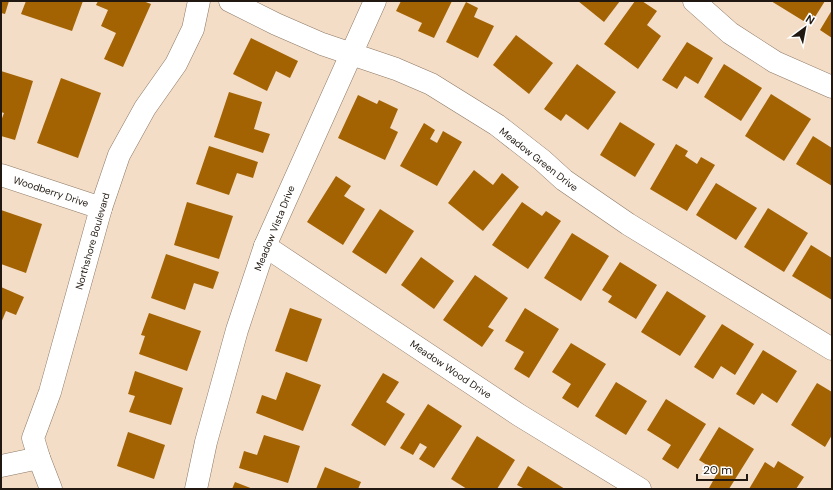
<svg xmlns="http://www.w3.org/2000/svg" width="833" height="490" font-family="'DM Sans',sans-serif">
	<rect width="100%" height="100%" fill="#f4ddc7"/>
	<!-- building -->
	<g fill="#a36303">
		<polygon points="1,1 9,1 5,14 1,13"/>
		<polygon points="26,1 83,1 72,31 21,14"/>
		<polygon points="98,1 143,1 151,4 123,67 104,59 116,33 101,26 108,10 96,5"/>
		<polygon points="401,1 452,1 434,38 418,31 422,23 396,11"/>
		<polygon points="578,1 620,1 604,22"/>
		<polygon points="635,1 642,1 657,11 647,25 661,36 638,69 604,44"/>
		<polygon points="771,1 825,1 810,25"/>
		<polygon points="466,2 478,8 474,17 494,26 478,58 446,42"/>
		<polygon points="832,10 832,38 820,30"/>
		<polygon points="516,35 553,63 529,94 493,65"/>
		<polygon points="251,38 298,61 290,78 276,71 267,91 233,74"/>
		<polygon points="687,42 713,58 698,84 685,76 677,89 662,80"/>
		<polygon points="577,64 616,92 588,130 566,114 561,121 544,109"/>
		<polygon points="724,64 762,88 741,121 704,97"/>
		<polygon points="1,71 33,81 15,140 1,136 1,121 4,113 1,112"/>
		<polygon points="61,78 101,93 78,158 37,143"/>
		<polygon points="229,92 262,102 254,129 270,134 263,153 214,137"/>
		<polygon points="771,94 811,119 784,161 745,136"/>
		<polygon points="358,95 377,104 379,100 398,109 390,128 398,132 385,160 338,138"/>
		<polygon points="620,122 655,144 635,177 600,155"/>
		<polygon points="424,123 435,130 430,139 437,143 443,131 462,142 437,186 400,166"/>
		<polygon points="813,136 832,148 832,186 796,164"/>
		<polygon points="676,144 688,151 685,156 697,164 701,157 715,165 687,211 650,189"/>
		<polygon points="209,146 258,162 253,178 237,173 229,195 196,184"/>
		<polygon points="474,170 493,185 502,173 519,187 483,231 448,203"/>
		<polygon points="336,176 351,186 344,196 365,209 343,245 307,222"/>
		<polygon points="716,183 757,208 736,240 696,215"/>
		<polygon points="187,202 233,216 219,259 174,245"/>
		<polygon points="522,202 542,216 546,211 561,221 528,269 492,245"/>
		<polygon points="768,208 808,233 784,272 744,247"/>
		<polygon points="380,209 414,231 386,274 352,252"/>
		<polygon points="1,210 42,224 26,273 1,264"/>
		<polygon points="572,233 609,256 581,301 544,278"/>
		<polygon points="811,245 832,258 832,300 792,276"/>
		<polygon points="166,254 219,272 213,289 194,283 185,310 151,298"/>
		<polygon points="421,257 454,281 434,309 401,285"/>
		<polygon points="620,262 657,285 636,319 608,302 612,296 602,290"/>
		<polygon points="475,275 508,298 488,327 494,330 482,347 443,320"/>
		<polygon points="1,287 24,297 16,315 6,311 1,323"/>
		<polygon points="667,291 706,316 680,356 641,332"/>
		<polygon points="290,308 322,319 307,362 275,351"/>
		<polygon points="525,308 559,329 529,378 514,369 524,352 505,341"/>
		<polygon points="149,313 201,331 187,371 139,354 145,336 141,335"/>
		<polygon points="722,324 754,344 735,375 721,366 713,379 694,367"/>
		<polygon points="571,343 606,364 578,408 562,398 571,384 552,372"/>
		<polygon points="763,350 797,371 777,403 762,393 754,405 736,394"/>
		<polygon points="135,371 183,388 171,425 129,412 135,396 128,394"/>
		<polygon points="286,372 321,385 303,431 256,413 262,395 276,400"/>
		<polygon points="383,373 399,382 386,402 405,414 385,446 351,425"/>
		<polygon points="616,382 647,401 626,435 595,416"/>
		<polygon points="817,383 832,392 832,435 825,447 791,425"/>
		<polygon points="666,399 706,424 678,469 662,459 671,445 647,430"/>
		<polygon points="428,404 462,426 434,468 419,459 427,447 420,443 413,455 400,448"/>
		<polygon points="719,427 754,449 729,489 711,489 709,488 718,472 699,460"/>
		<polygon points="128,432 165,445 154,479 117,466"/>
		<polygon points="264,435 300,446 288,483 239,468 244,451 257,455"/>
		<polygon points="477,436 515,460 497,489 467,489 451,479"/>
		<polygon points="778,461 804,477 796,489 749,489 765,462 774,468"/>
		<polygon points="528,466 565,489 522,489 523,488 517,485"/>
		<polygon points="325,467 361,482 358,489 316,489"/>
		<polygon points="235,482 253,489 232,489"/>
	</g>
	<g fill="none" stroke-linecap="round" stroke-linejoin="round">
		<!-- minor casing -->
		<g stroke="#8c7864" stroke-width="23">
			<g id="minor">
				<polyline points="230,1 276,24 322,44 396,69 431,84 497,125 542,160 564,180 628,224 832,349"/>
				<polyline points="694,1 730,33 775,62 832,87"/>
				<polyline points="1,175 101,208"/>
				<polyline points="265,246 519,415 640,489"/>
				<polyline points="1,466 39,458"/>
				<polyline points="51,489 39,458 33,438 50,392 101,208 119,155 145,108 176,64 193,29 199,1"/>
				<polyline points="196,489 206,442 237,330 265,246 375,1"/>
			</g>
		</g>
		<!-- minor -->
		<use href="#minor" stroke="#fff" stroke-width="22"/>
	</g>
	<g text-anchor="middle" stroke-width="3.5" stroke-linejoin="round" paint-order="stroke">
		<!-- street labels -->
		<g font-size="10" fill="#211911" stroke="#fff">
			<text transform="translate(539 159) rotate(38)" y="4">Meadow Green Drive</text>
			<text transform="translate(51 191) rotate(18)" y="4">Woodberry Drive</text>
			<text transform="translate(274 228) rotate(-68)" y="4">Meadow Vista Drive</text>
			<text transform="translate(92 241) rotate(-74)" y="4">Northshore Boulevard</text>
			<text transform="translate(451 369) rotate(34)" y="4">Meadow Wood Drive</text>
		</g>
	</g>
	<!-- border -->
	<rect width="833" height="490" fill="none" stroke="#211911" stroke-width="4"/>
	<!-- north arrow -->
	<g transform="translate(805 28) rotate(32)" stroke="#ffffff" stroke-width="3" paint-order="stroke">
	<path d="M0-3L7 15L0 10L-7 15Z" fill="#211911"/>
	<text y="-6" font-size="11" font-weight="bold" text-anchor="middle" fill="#211911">N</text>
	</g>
	<!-- scale -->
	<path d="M697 474v6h50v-6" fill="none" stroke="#211911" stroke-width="2"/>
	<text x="703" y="474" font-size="12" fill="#211911" stroke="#ffffff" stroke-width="3" paint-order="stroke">20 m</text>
</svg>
